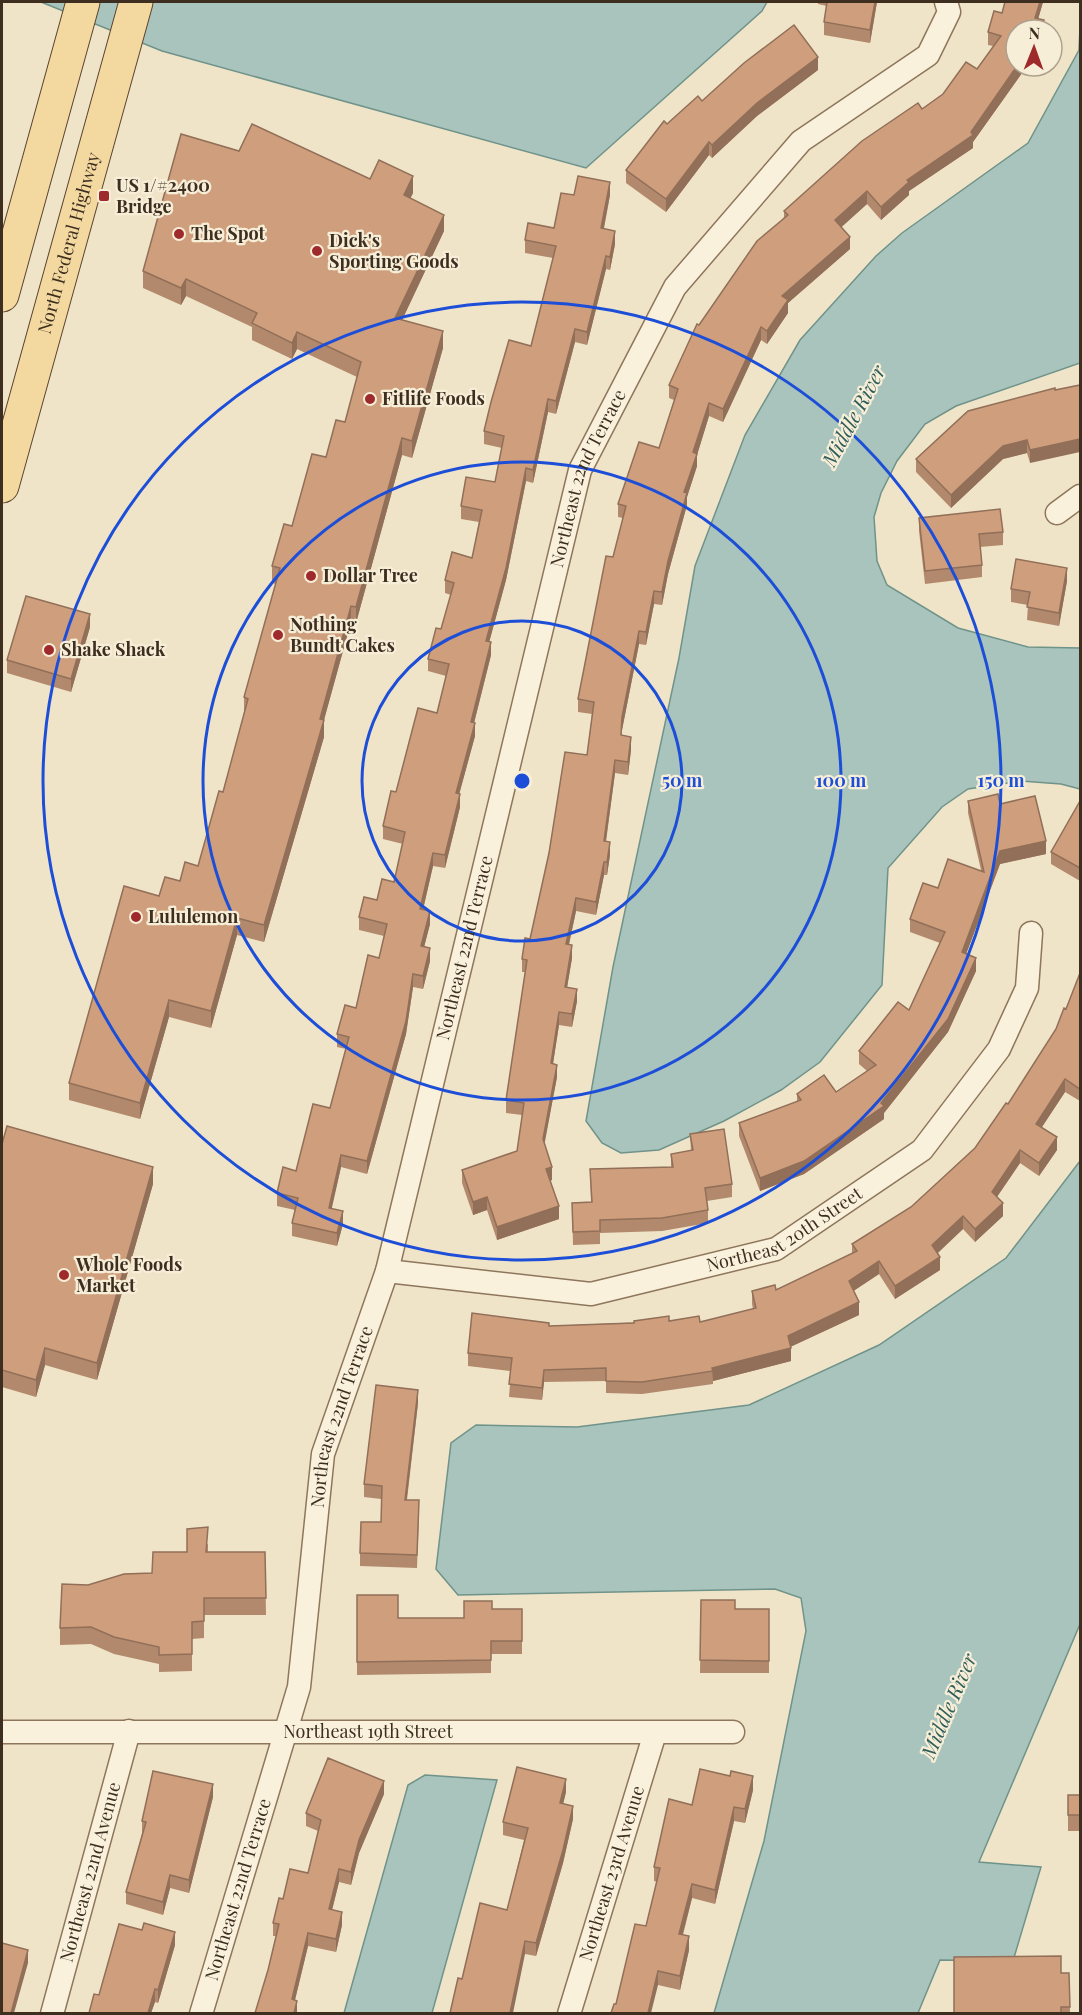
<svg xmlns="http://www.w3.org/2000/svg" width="1082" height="2015" font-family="'Playfair Display',serif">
	<rect width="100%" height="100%" fill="#f0e4c8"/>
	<!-- water -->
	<g fill="#a9c4bc" stroke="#6f938a" stroke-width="1.5">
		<polygon points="41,2 767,2 762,11 586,168 162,51"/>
		<polygon points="1080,27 1080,363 956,406 925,424 897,461 881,493 874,517 877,561 887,585 958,628 1028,647 1080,648 1080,789 1061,784 1021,781 968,789 942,807 888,868 882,985 820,1062 781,1090 724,1121 659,1150 621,1153 602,1143 586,1121 613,967 679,658 695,566 745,435 800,340 876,256 902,233 1028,143 1079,50"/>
		<polygon points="1080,1161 1080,1624 979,1862 1041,1867 1013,1961 940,1960 918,2013 714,2013 764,1841 806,1631 801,1598 775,1589 458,1595 436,1569 451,1443 476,1425 577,1427 749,1405 879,1345 1006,1258"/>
		<polygon points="425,1775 497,1780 432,2013 344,2013 408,1785"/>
	</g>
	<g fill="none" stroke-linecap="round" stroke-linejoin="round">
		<!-- street casing -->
		<g stroke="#8d765c" stroke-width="25">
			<g id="street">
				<polyline points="1057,513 1080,496"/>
				<path id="s1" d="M387 1271 591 1294 776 1249 922 1150 999 1049 1027 988 1031 933"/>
				<path id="s2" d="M2 1732H733"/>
				<path id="s3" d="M52 2014 129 1731"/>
				<path id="s4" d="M201 2014 299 1687 323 1454 387 1271 580 470 675 287 801 141 928 55 949 12 946 2"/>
				<path id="s5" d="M569 2014 655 1733"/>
			</g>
		</g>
		<!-- primary casing -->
		<g stroke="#5b4430" stroke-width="35">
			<g id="primary">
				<polyline points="2,295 83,2"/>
				<path id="s6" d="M2 486 136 2"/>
			</g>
		</g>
		<!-- street -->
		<use href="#street" stroke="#faf1dc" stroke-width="22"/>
		<!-- primary -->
		<use href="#primary" stroke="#f3d9a0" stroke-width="33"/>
	</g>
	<!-- wall -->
	<g fill="#b2896c">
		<polygon points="818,2 877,2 870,43 824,35 824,22 827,6 818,4"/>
		<polygon points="1043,2 1038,19 1044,30 1016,66 1027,66 973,142 973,148 909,191 909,195 881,220 867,204 841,227 850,249 788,303 788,313 767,344 761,340 723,422 709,416 697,455 697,466 687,497 687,505 668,574 662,605 654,604 646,645 639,644 622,730 621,736 631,750 628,775 615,773 606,842 610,855 607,875 604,875 596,915 576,911 569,945 572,958 567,987 577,1001 572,1027 559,1025 553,1064 557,1077 544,1144 552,1180 550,1181 559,1219 497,1240 487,1210 473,1215 462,1183 462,1170 517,1151 522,1115 506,1113 506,1100 525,972 522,972 522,959 530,939 587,755 592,714 578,712 578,699 623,518 618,517 618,504 659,448 674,400 669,398 669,385 699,325 784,217 784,211 922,109 943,94 977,69 993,46 988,45 988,32 1002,13"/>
		<polygon points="818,70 757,116 712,158 709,155 666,212 626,183 626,170 667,124 702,101"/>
		<polygon points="239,151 370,179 413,193 410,198 444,231 402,320 443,348 412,458 402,455 356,623 351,622 324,720 324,737 264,942 237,935 211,1028 169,1017 140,1119 69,1100 69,1083 159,896 198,866 223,792 244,713 244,697 276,584 272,583 272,566 326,457 345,422 357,377 297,349 292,359 252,340 252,327 186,296 181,305 143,288 143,271"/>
		<polygon points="574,195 610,195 604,229 615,244 610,270 606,269 587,345 575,342 556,414 548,412 533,483 526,481 506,580 489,642 491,655 474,723 475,736 459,794 460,807 445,868 433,866 423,910 430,924 424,947 430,961 423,989 413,987 406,1034 367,1174 341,1167 331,1209 343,1224 337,1246 292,1236 292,1223 295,1210 277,1206 277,1193 296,1171 330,1108 346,1049 337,1047 337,1034 356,1008 379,958 384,936 359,930 359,917 394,882 403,844 383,839 383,826 396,792 437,713 446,676 428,671 428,659 441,629 451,595 445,593 445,580 472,558 479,522 461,519 461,506 495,482 502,448 484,444 484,431 531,346 553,258 525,253 525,240 554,228"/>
		<polygon points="1055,388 1030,463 1027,453 1003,459 951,508 916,472 916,459"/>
		<polygon points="919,518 1003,532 1003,545 980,547 982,565 982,577 925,584 919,531"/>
		<polygon points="1067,581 1059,626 1027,620 1028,605 1011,602 1011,589"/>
		<polygon points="90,627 71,692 7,673 7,660"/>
		<polygon points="968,801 1000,804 1046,854 1000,864 966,954 976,971 948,1032 884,1113 884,1119 804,1174 760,1191 739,1136 739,1123 797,1102 797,1094 836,1092 867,1071 859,1064 859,1051 909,1010 940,943 910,932 910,919 938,888 981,870 968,813"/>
		<polygon points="1080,801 1080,881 1051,864 1051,852"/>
		<polygon points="1080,973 1080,1101 1065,1092 1042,1127 1057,1150 1039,1176 1020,1163 997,1197 1003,1216 975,1242 963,1229 938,1253 940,1270 895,1299 879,1274 853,1291 859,1315 790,1347 791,1361 713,1381 713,1384 642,1394 606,1393 606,1381 544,1382 542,1400 509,1397 511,1371 468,1366 468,1353 549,1326 669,1321 700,1322 753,1309 752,1304 752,1291 776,1290 852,1254 852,1244 911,1207 975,1148 1008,1104 1056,1029 1066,1009"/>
		<polygon points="690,1134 732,1184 732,1197 707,1201 708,1210 708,1223 662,1231 600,1233 600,1244 573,1245 572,1203 591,1202 590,1169 671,1167 671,1154 691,1151"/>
		<polygon points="2,1144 153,1184 97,1380 45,1365 36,1397 2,1387"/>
		<polygon points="418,1403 407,1500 419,1513 417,1568 360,1566 360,1553 381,1522 381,1499 364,1497 364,1484"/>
		<polygon points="208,1544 208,1552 265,1552 266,1615 204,1615 204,1638 192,1639 192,1671 159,1672 159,1664 114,1654 91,1644 60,1645 60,1628 88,1585 152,1573 187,1552"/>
		<polygon points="357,1595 398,1618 464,1618 492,1609 522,1609 522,1654 491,1654 491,1673 357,1675"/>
		<polygon points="701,1600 735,1609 769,1609 769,1673 700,1673"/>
		<polygon points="753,1790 745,1823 734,1821 715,1904 692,1898 683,1935 689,1950 680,1990 658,1985 616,2004 646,1926 657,1882 654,1881 654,1867 692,1805"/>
		<polygon points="566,1792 563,1804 573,1819 563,1863 536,1956 525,1954 462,1979 507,1910 524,1840 503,1835 503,1822"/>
		<polygon points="384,1794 359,1853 351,1885 339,1882 332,1910 342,1925 336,1952 308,1946 295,2000 297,2013 268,1970 276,1936 273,1936 273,1923 283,1899 308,1873 318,1831 306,1826 306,1813"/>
		<rect x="1068" y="1795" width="12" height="36"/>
		<polygon points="213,1797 189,1893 170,1888 163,1915 126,1904 126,1892 142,1834 142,1821"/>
		<polygon points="175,1945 158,2003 155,2002 151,2013 99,1995"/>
		<polygon points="1061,1973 1069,1973 1070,2013 954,2013"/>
	</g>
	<!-- shaded-wall -->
	<g fill="#916f58">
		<polygon points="875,2 877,2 870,43 870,30"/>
		<polygon points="1040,2 1043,2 1035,30 1035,18"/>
		<polygon points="818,57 818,70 757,116 712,158 712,145 757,103"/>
		<polygon points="1017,66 1027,66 973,142 973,148 909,191 909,195 881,220 881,207 907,180 971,132"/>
		<polygon points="709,142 709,155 666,212 666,199"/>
		<polygon points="413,176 413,193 404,212 404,195"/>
		<polygon points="610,182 610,195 601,241 601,228"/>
		<polygon points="867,191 867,204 835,233 835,220"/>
		<polygon points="444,215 444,231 395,335 395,318"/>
		<polygon points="615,231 615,244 610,270 610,257"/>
		<polygon points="850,237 850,249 788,303 788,313 767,344 767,331 782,296"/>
		<polygon points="606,256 606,269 587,345 587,332"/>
		<polygon points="186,279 186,296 181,305 181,288"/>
		<polygon points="761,327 761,340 723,422 723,409"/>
		<polygon points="575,329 575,342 556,414 556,401"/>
		<polygon points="443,331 443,348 412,458 412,441"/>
		<polygon points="297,332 297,349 292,359 292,343"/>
		<polygon points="548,399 548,412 533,483 533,470"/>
		<polygon points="709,403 709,416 697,455 697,466 687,497 687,505 668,574 662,605 662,592 668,561 693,452"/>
		<polygon points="402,438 402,455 356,623 356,607"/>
		<polygon points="1080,439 1080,452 1030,463 1030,450"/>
		<polygon points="1027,440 1027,453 1003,459 951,508 951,495 1003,446"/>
		<polygon points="526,468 526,481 506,580 486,654 486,641"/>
		<polygon points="1067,568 1067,581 1059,626 1059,613"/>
		<polygon points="654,591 654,604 646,645 646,632"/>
		<polygon points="351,606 351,622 322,727 324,720 324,737 264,942 264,925"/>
		<polygon points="90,614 90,627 71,692 71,679"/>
		<polygon points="639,631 639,644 622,730 621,748 622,717"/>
		<polygon points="491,642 491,655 471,735 471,722"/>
		<polygon points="475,723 475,736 456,806 456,793"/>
		<polygon points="631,737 631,750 628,775 628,762"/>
		<polygon points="615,760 615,773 604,854 604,841"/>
		<polygon points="460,794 460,807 445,868 445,855"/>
		<polygon points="1046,841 1046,854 1000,864 962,965 962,952 1000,851"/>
		<polygon points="610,842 610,855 607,875 607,862"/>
		<polygon points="433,853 433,866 420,922 420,909"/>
		<polygon points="604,862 604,875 596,915 596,902"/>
		<polygon points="576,898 576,911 566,957 566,944"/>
		<polygon points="430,911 430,924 421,959 421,946"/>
		<polygon points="237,918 237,935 211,1028 211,1011"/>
		<polygon points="572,945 572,958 565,1000 565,987"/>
		<polygon points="430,948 430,961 423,989 423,976"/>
		<polygon points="976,958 976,971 948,1032 884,1113 884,1119 804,1174 760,1191 760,1178 881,1103"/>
		<polygon points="413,974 413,987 406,1034 367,1174 367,1161"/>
		<polygon points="577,989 577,1001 572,1027 572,1014"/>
		<polygon points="169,1000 169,1017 140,1119 140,1103"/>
		<polygon points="559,1012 559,1025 551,1076 551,1063"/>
		<polygon points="557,1065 557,1077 543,1152 543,1139"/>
		<polygon points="1065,1079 1065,1092 1036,1136 1036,1124"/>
		<polygon points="1057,1137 1057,1150 1039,1176 1039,1163"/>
		<polygon points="1020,1150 1020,1163 992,1204 992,1192"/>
		<polygon points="341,1155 341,1167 329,1221 329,1208"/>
		<polygon points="153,1167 153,1184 97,1380 97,1363"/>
		<polygon points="552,1167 552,1180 546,1182 546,1169"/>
		<polygon points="487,1197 487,1210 473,1215 473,1202"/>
		<polygon points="1003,1203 1003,1216 975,1242 975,1229"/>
		<polygon points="559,1206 559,1219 497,1240 497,1227"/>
		<polygon points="343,1211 343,1224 337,1246 337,1233"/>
		<polygon points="963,1216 963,1229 932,1258 932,1245"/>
		<polygon points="940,1257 940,1270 895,1299 895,1286"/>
		<polygon points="879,1261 879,1274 849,1294 849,1281"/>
		<polygon points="859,1302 859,1315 788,1348 788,1336"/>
		<polygon points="45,1348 45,1365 36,1397 36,1380"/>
		<polygon points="791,1348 791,1361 713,1381 712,1368"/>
		<polygon points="544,1370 544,1382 542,1400 542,1388"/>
		<polygon points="418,1390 418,1403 405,1513 405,1500"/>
		<polygon points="753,1776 753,1790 745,1823 745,1809"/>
		<polygon points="566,1779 566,1792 560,1816 560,1803"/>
		<polygon points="384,1781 384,1794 359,1853 351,1885 351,1872 359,1840"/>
		<polygon points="213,1784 213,1797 189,1893 189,1880"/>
		<polygon points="573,1806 573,1819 563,1863 536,1956 536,1943"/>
		<polygon points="734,1807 734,1821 715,1904 715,1890"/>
		<polygon points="339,1869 339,1882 329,1922 329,1909"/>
		<polygon points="170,1875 170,1888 163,1915 163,1902"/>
		<polygon points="692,1884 692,1898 679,1948 679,1934"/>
		<polygon points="342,1912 342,1925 336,1952 336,1939"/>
		<polygon points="175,1932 175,1945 158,2003 158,1990"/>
		<polygon points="308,1933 308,1946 292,2012 292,1999"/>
		<polygon points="689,1936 689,1950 680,1990 680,1976"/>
		<polygon points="525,1941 525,1954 513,2013 510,2013"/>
		<polygon points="28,1950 28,1963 14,2013 11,2013"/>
		<polygon points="658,1971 658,1985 651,2013 648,2013"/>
		<polygon points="155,1989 155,2002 151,2013 148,2013"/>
		<polygon points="297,2001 297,2013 294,2013"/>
	</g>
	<!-- building -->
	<g fill="#cf9f7d" stroke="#916f58" stroke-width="1.5">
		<polygon points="827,2 875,2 870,30 824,22"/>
		<polygon points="1005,2 1040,2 1035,18 1044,20 1041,30 1016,30 1016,66 1017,66 971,132 973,135 907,180 909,182 881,207 867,191 835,220 850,237 782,296 788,300 767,331 761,327 723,409 709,403 693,452 697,454 684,492 687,493 668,561 662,592 654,591 646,632 639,631 622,717 621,735 631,737 628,762 615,760 604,841 610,842 607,862 604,862 596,902 576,898 566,944 572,945 565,987 577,989 572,1014 559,1012 551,1063 557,1065 543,1139 552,1167 546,1169 559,1206 497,1227 487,1197 473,1202 462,1170 517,1151 524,1103 506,1100 527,960 522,959 525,938 530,939 549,853 565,752 587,755 594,702 578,699 606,556 613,557 626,506 618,504 639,442 659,448 678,389 669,385 697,324 699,325 757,241 788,215 784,211 862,141 918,103 922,109 943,94 966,62 977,69 1001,36 988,32 994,11 1002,13"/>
		<polygon points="794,25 818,57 757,103 712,145 709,142 666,199 626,170 664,121 667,124 698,96 702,101 744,63"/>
		<polygon points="252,124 370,179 379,160 413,176 404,195 444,215 395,318 443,331 412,441 402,438 356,607 351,606 320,719 324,720 264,925 237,918 211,1011 169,1000 140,1103 69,1083 124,886 159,896 165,877 180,881 185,862 198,866 219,791 223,792 248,699 244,697 280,568 272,566 284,524 292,526 312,454 326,457 336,420 345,422 361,362 297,332 292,343 252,323 257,313 186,279 181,288 143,271 181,134 239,151"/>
		<polygon points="578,176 610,182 601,228 615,231 610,257 606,256 587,332 575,329 556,401 548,399 533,470 526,468 506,568 486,641 491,642 471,722 475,723 456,793 460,794 445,855 433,853 420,909 430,911 421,946 430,948 423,976 413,974 406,1021 367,1161 341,1155 329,1208 343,1211 337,1233 292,1223 298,1198 277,1193 283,1167 296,1171 313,1104 330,1108 349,1037 337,1034 345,1005 356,1008 368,955 379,958 387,924 359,917 364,897 377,900 382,879 394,882 405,832 383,826 391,791 396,792 418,708 437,713 449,664 428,659 436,628 441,629 454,583 445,580 452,552 472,558 482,510 461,506 466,477 495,482 504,436 484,431 491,402 509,340 531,346 556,246 525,240 528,223 554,228 561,193 574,195"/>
		<polygon points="1080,385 1080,439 1030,450 1027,440 1003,446 951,495 916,459 968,411 1055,388 1055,390"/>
		<polygon points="1000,509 1003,532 979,534 982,565 925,571 919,518"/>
		<polygon points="1016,559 1067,568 1059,613 1027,607 1030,592 1011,589"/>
		<polygon points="26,596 90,614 71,679 7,660"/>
		<polygon points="998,794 1000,804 1035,796 1046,841 1000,851 962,952 976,958 948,1019 881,1103 884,1106 804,1161 760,1178 739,1123 801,1100 797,1094 824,1075 836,1092 876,1065 859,1051 898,1002 909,1010 945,932 910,919 923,883 938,888 948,859 984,872 968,801"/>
		<polygon points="1080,801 1080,868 1051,852"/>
		<polygon points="1080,973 1080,1089 1065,1079 1036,1124 1057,1137 1039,1163 1020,1150 992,1192 1003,1203 975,1229 963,1216 932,1245 940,1257 895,1286 879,1261 849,1281 859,1302 788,1336 791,1348 712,1368 713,1371 642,1382 606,1381 606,1368 544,1370 542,1388 509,1384 512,1358 468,1353 472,1313 549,1323 549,1326 634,1323 634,1321 669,1316 669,1321 699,1316 700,1322 756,1308 752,1291 775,1285 776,1290 857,1251 852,1244 911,1207 975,1148 1006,1103 1008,1104 1056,1029 1064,1008 1066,1009"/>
		<polygon points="7,1126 153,1167 97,1363 45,1348 36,1380 2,1370 2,1144"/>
		<polygon points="724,1129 732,1184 705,1188 708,1210 662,1218 600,1220 600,1231 573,1232 572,1203 592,1202 590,1169 673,1167 671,1154 693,1150 690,1134"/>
		<polygon points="376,1385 418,1390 405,1500 419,1500 417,1555 360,1553 361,1522 381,1522 382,1486 364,1484"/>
		<polygon points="208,1527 206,1552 265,1552 266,1598 204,1598 204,1621 192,1622 192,1654 159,1655 159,1647 114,1637 91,1627 60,1628 62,1584 88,1585 124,1574 152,1573 153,1552 187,1552 187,1529"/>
		<polygon points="357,1595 398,1595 398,1618 464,1618 464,1601 492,1601 492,1609 522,1609 522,1641 491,1641 491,1660 357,1662"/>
		<polygon points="701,1600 735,1600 735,1609 769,1609 769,1661 700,1660"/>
		<polygon points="328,1758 384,1781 359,1840 351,1872 339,1869 329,1909 342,1912 336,1939 308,1933 292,1999 297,2001 294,2013 255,2013 268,1970 279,1924 273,1923 279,1898 283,1899 290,1869 308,1873 321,1820 306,1813"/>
		<polygon points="517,1767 566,1779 560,1803 573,1806 563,1850 536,1943 525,1941 510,2013 450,2013 458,1978 462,1979 480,1903 507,1910 528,1828 503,1822"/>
		<polygon points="700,1769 730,1776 731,1771 753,1776 745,1809 734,1807 715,1890 692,1884 679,1934 689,1936 680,1976 658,1971 648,2013 649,2013 611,2013 614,2004 616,2004 635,1924 646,1926 660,1868 654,1867 669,1799 692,1805"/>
		<polygon points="153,1771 213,1784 189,1880 170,1875 163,1902 126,1892 146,1822 142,1821"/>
		<rect x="1068" y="1795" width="12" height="20"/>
		<polygon points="144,1923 175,1932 158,1990 155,1989 148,2013 89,2013 94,1994 99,1995 119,1924 142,1930"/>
		<polygon points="2,1943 28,1950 11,2013 2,2013"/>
		<polygon points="1061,1956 1061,1973 1069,1973 1070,2007 1061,2007 1061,2013 954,2013 954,1957"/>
	</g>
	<!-- distance rings -->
	<g fill="none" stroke="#1d4ed8" stroke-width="3">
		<circle cx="522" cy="781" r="160"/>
		<circle cx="522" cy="781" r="319"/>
		<circle cx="522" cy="781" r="479"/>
	</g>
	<!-- markers -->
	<g fill="#9e2a2b" stroke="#f7eed8" stroke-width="2">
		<rect x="98" y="190" width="12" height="12" rx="3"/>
		<circle cx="179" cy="234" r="6"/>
		<circle cx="317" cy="251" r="6"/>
		<circle cx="370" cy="399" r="6"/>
		<circle cx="311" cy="576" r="6"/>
		<circle cx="278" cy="635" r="6"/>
		<circle cx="49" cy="650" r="6"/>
		<circle cx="136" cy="917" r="6"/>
		<circle cx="64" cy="1275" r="6"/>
	</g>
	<g text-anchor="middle" stroke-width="4.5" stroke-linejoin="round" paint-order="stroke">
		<!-- poi labels -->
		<g font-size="18" font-weight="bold" fill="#3d2e20" stroke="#f7eed8" text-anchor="start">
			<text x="116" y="192">US 1/#2400<tspan x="116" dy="21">Bridge</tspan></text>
			<text x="191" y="240">The Spot</text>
			<text x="329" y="247">Dick's<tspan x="329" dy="21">Sporting Goods</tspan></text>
			<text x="382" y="405">Fitlife Foods</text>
			<text x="323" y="582">Dollar Tree</text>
			<text x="290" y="631">Nothing<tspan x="290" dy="21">Bundt Cakes</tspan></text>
			<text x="61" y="656">Shake Shack</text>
			<text x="148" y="923">Lululemon</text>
			<text x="76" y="1271">Whole Foods<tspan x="76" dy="21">Market</tspan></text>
		</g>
		<!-- street labels -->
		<g font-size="18" fill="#3d2e20" stroke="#f7eed8">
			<text dy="6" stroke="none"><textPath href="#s6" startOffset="252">North Federal Highway</textPath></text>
			<text dy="6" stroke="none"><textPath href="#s4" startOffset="1588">Northeast 22nd Terrace</textPath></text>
			<text dy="6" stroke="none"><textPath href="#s4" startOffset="1102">Northeast 22nd Terrace</textPath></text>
			<text dy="6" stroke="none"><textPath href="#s1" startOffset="411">Northeast 20th Street</textPath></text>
			<text dy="6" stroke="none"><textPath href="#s4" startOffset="616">Northeast 22nd Terrace</textPath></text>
			<text dy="6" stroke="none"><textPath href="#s2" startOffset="366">Northeast 19th Street</textPath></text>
			<text dy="6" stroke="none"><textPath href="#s3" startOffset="147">Northeast 22nd Avenue</textPath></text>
			<text dy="6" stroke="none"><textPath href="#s5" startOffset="147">Northeast 23rd Avenue</textPath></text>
			<text dy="6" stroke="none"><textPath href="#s4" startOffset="130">Northeast 22nd Terrace</textPath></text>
		</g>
		<!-- water labels -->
		<g font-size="20" font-style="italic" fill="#2f5d5a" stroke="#f7eed8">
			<text transform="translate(854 416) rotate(-62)" y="7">Middle River</text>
			<text transform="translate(949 1706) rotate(-67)" y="7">Middle River</text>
		</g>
	</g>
	<circle cx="522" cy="781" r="9" fill="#1d4ed8" stroke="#f7eed8" stroke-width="3"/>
	<g font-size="18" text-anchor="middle" font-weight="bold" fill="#1d4ed8" stroke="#f7eed8" stroke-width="4.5" stroke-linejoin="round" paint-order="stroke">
		<text x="682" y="787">50 m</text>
		<text x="841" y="787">100 m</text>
		<text x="1001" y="787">150 m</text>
	</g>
	<!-- border -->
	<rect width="1082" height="2015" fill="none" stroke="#3d2e20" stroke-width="6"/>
	<!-- north arrow -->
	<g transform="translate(1034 48) rotate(1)"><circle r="28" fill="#f7eed8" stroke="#ada18e" stroke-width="1.5"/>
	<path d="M0-4.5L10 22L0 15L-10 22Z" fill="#9e2a2b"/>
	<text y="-9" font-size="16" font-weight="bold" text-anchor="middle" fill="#3d2e20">N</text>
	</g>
</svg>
